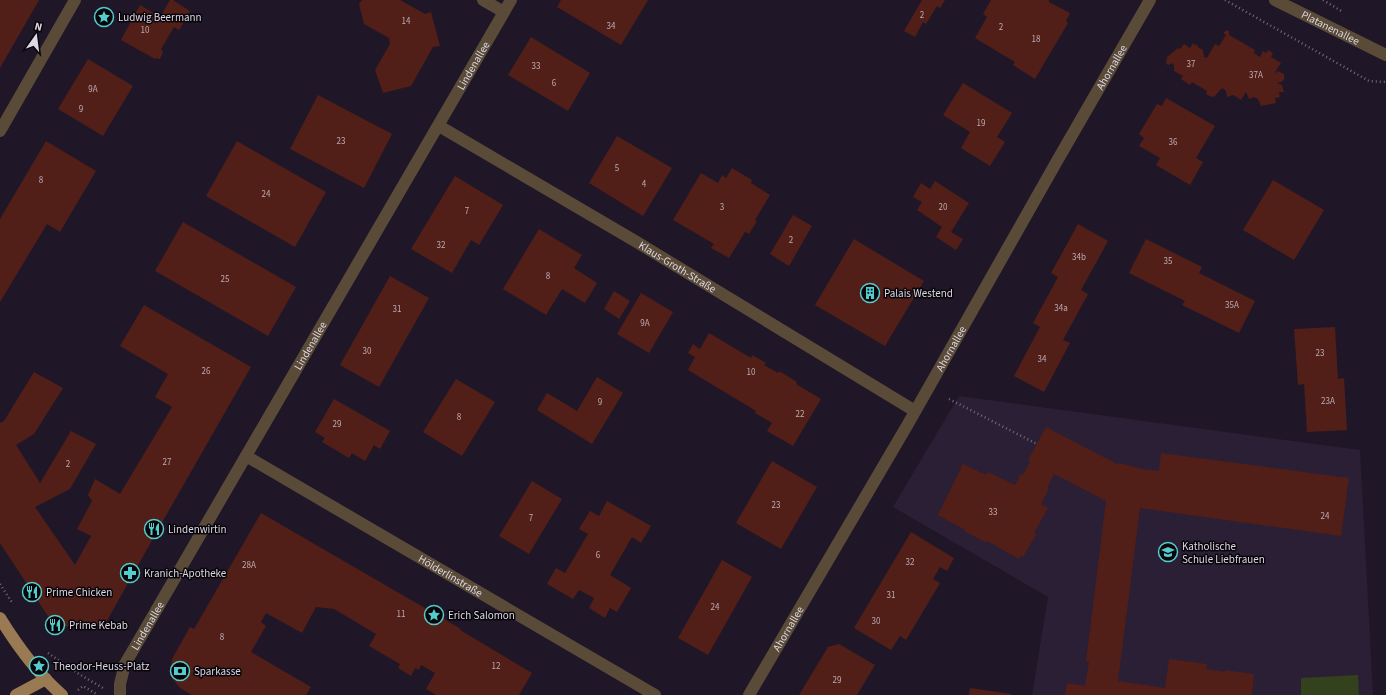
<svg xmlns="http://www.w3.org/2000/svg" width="1386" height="695" font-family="'Source Sans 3',sans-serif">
	<rect width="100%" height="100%" fill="#1f1727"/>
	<!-- built -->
	<polygon fill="#2a1f35" points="959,396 1360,450 1373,695 1032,695 1048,597 893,507"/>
	<!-- green -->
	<polygon fill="#34411d" points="1358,675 1359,695 1301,695 1301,678"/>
	<!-- building -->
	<g fill="#521e18">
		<polygon points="0,0 39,0 0,68"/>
		<polygon points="170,0 173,0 190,11 179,30 174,27 161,49 163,52 160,59 156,58 155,59 121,40 140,5 160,17"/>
		<polygon points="362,0 400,0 425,14 431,12 440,46 433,47 411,86 383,93 375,70 390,44 389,38 364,24 359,4"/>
		<polygon points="561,0 648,0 621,45 557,7"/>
		<polygon points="922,0 945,0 940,8 937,6 926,24 923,22 915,37 904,31"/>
		<polygon points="991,0 1049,0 1049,2 1070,13 1066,21 1068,23 1035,79 1013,65 1015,62 975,38 987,17 983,14"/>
		<polygon points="1227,30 1229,31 1229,35 1255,50 1254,53 1260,57 1263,51 1266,53 1268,50 1273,53 1271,57 1281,63 1274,74 1278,71 1284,74 1284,80 1281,82 1277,83 1282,85 1284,92 1279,92 1280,97 1275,98 1276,103 1261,106 1258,99 1254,97 1249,99 1246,92 1241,100 1233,95 1227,97 1226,91 1222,88 1214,97 1209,96 1206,94 1207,91 1192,82 1190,85 1181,79 1183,76 1174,71 1174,65 1171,63 1169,65 1166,64 1167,57 1178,48 1180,49 1184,44 1190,48 1193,43 1194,45 1196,44 1199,48 1203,50 1204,57 1207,58 1215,44 1219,46 1226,35 1224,34 1224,32"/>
		<polygon points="531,37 590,73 568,111 508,75"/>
		<polygon points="88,59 133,86 103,136 58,109"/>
		<polygon points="963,83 1012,113 997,137 1005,142 990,166 961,148 970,132 943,115"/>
		<polygon points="318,95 392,134 364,188 290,149"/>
		<polygon points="1166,98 1215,126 1196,158 1203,162 1190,185 1156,165 1160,158 1139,146 1144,138 1139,134 1157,104 1162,106"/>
		<polygon points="617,136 672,168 643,216 589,183"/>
		<polygon points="46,141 96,171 60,232 47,224 0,302 0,219"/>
		<polygon points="237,141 326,192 295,247 206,196"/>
		<polygon points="732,168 752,180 751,183 770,195 755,220 757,221 749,234 745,232 729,258 711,248 714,244 673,220 701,173 718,183 722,175 726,178"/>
		<polygon points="455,176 503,205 479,245 471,240 452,273 411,249"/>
		<polygon points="1273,180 1324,210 1294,260 1243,230"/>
		<polygon points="935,181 969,203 951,232 963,239 956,250 936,237 942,227 917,210 922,202 913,197 921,183 930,189"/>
		<polygon points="793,215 812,226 789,266 770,254"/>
		<polygon points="183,222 296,287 268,336 155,271"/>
		<polygon points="1078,224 1108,241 1081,290 1088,294 1063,340 1070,343 1044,392 1014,376 1040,327 1033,323 1058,277 1051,273"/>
		<polygon points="539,229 582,255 574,268 597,283 585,303 562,289 546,315 503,289"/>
		<polygon points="854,239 924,281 885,346 815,305"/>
		<polygon points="1146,239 1202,267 1199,273 1255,301 1239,333 1182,305 1185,301 1129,273"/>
		<polygon points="390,276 429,298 379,387 340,365"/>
		<polygon points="614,291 630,301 619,319 604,309"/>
		<polygon points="641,293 673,312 649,353 617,334"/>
		<polygon points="144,305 251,367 164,519 104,626 55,627 0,543 0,423 4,421 34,372 63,388 34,434 16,445 40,483 71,431 96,444 70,489 35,507 75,565 91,536 77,529 92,501 88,495 95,479 120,494 172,407 155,397 168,374 120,346"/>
		<polygon points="1335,327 1338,379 1344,378 1347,430 1307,432 1304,384 1298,385 1294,329"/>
		<polygon points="709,333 751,358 752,355 766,363 764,365 778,373 779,371 797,382 796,384 821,399 793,446 767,431 772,423 755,413 756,411 688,370 695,357 688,353 693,344 700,349"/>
		<polygon points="597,377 623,393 592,444 537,410 547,393 577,411"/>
		<polygon points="456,379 495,402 462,456 423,432"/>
		<polygon points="334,399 390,431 380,449 374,445 365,461 352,453 349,458 322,442 325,438 315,432"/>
		<polygon points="1046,427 1119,465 1119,463 1143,469 1159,471 1161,453 1349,478 1341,536 1140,508 1118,681 1165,688 1169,659 1207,664 1206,669 1225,672 1225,670 1254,674 1252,695 1065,695 1067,683 1085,686 1089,662 1086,662 1106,501 1054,474 1047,488 1049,489 1041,504 1048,508 1034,533 1036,535 1023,557 1021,555 1019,559 987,541 987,543 964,531 965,530 938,515 963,464 986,475 988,472 1015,485 1021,474 1023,475 1030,462 1028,460"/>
		<polygon points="772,461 817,487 781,549 736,523"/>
		<polygon points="532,481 562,499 529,554 499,536"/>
		<polygon points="607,501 651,526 641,543 632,537 610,575 631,588 617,612 610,608 605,618 589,608 594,598 579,590 573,599 547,584 556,568 565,573 588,534 579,529 590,511 599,516"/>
		<polygon points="261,513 461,629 460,630 532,673 519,695 436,695 426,689 435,673 421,665 419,670 415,668 411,676 398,668 400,664 369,646 376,634 334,609 316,607 302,633 266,613 261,622 266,626 251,652 311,687 306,695 192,695 180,688 172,678 170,671 172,659 190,627 194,629"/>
		<polygon points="911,532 954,558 947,571 940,567 933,579 940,583 906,640 900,636 891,650 854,628"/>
		<polygon points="722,560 752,577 708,655 678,638"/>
		<polygon points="839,644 875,665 857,695 799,695 828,647"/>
		<polygon points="970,688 1011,694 1011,695 969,695"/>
	</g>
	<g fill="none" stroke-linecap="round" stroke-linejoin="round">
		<!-- path -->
		<g stroke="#736c7a" stroke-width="2.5" stroke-dasharray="1 3" stroke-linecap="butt">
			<polyline points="1225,0 1369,81 1386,82"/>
			<polyline points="1323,0 1343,12"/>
			<polyline points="949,399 1037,444"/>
			<polyline points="0,584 13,604"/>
			<polyline points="48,653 79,674 103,688"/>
			<polyline points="78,690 83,686 98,695"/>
		</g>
		<!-- minor -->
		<g stroke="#5a4b38" stroke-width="12">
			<polyline points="483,0 504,12"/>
			<path id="s1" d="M1275 0 1386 55"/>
			<path id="s2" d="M439 126 635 241 915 411"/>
			<polyline points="0,131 75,0"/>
			<path id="s3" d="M246 456 655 695"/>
			<path id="s4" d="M120 695V684L125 664 511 0"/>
			<path id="s5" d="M749 695 908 424 1057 161 1150 0"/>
		</g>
		<!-- major -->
		<g stroke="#997a52" stroke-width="12">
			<path d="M0 618C16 644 39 675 62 695"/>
			<polyline points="16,695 46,679"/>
		</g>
	</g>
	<!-- icons -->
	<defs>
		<g id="sight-ring" transform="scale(1)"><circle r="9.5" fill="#08050b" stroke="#53cdcb" stroke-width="1.5"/><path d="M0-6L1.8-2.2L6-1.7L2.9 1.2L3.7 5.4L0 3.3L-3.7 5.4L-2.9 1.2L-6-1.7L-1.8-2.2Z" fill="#53cdcb"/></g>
		<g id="building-ring" transform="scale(1)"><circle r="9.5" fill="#08050b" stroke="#53cdcb" stroke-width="1.5"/><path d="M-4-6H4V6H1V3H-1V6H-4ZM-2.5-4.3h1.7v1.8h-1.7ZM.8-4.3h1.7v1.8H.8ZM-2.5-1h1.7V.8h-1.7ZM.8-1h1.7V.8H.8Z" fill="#53cdcb"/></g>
		<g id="restaurant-ring" transform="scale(1)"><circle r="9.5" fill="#08050b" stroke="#53cdcb" stroke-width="1.5"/><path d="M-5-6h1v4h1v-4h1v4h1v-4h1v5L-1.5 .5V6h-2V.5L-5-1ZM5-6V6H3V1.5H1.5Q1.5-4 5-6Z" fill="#53cdcb"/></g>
		<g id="school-ring" transform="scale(1)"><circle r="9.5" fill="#08050b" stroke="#53cdcb" stroke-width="1.5"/><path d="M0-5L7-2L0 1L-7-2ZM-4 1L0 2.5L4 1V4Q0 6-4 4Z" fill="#53cdcb"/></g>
		<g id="pharmacy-ring" transform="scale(1)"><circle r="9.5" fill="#08050b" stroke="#53cdcb" stroke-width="1.5"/><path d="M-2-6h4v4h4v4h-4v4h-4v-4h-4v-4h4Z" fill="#53cdcb"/></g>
		<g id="bank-ring" transform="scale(1)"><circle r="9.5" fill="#08050b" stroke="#53cdcb" stroke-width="1.5"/><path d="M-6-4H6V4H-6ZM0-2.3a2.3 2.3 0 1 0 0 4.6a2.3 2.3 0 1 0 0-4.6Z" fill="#53cdcb"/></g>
	</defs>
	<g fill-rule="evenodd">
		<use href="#sight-ring" x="104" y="17"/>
		<use href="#building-ring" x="870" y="293"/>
		<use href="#restaurant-ring" x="154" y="529"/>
		<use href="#school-ring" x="1168" y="552"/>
		<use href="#pharmacy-ring" x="130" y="573"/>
		<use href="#restaurant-ring" x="32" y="592"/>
		<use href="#sight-ring" x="434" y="615"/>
		<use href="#restaurant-ring" x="55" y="625"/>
		<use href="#sight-ring" x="39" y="666"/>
		<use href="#bank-ring" x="180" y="671"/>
	</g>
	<g text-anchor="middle" stroke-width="3" stroke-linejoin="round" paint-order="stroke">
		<!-- number labels -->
		<g font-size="9" fill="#bbaab1">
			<text x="922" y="18">2</text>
			<text x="406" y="24">14</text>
			<text x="611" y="29">34</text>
			<text x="1001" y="30">2</text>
			<text x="145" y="33">10</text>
			<text x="1036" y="42">18</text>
			<text x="1191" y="67">37</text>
			<text x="536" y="69">33</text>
			<text x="1256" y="78">37A</text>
			<text x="554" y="86">6</text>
			<text x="93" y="92">9A</text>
			<text x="81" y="112">9</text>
			<text x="981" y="126">19</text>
			<text x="341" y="144">23</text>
			<text x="1173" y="145">36</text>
			<text x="617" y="171">5</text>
			<text x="41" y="183">8</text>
			<text x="644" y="187">4</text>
			<text x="266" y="197">24</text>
			<text x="722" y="210">3</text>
			<text x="943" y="210">20</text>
			<text x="467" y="214">7</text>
			<text x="791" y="243">2</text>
			<text x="441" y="248">32</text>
			<text x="1079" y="260">34b</text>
			<text x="1168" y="264">35</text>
			<text x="548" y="279">8</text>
			<text x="225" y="282">25</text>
			<text x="1232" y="308">35A</text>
			<text x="1061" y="311">34a</text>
			<text x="397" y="312">31</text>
			<text x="645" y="326">9A</text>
			<text x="367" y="354">30</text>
			<text x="1320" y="356">23</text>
			<text x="1042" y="362">34</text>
			<text x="206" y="374">26</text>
			<text x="751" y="375">10</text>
			<text x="1328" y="404">23A</text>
			<text x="600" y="405">9</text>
			<text x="800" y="417">22</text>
			<text x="459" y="420">8</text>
			<text x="337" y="427">29</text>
			<text x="167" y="465">27</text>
			<text x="68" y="467">2</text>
			<text x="776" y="508">23</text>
			<text x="993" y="515">33</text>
			<text x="1325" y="519">24</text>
			<text x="531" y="521">7</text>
			<text x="598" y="558">6</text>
			<text x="910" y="565">32</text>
			<text x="249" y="568">28A</text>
			<text x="891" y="598">31</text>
			<text x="715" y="610">24</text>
			<text x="401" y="617">11</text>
			<text x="876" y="624">30</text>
			<text x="222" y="640">8</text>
			<text x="496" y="669">12</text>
			<text x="837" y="683">29</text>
		</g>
		<!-- poi labels -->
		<g font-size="11" fill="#ded8e4" stroke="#08050b" text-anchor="start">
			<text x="118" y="21">Ludwig Beermann</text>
			<text x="884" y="297">Palais Westend</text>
			<text x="168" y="533">Lindenwirtin</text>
			<text x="1182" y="550">Katholische<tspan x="1182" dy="13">Schule Liebfrauen</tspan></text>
			<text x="144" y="577">Kranich-Apotheke</text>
			<text x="46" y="596">Prime Chicken</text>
			<text x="448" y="619">Erich Salomon</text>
			<text x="69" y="629">Prime Kebab</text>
			<text x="53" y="670">Theodor-Heuss-Platz</text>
			<text x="194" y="675">Sparkasse</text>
		</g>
		<!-- street labels -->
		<g font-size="11" fill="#ded8e4" stroke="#08050b">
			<text dy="4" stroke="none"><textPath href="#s1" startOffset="62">Platanenallee</textPath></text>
			<text dy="4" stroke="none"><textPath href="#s4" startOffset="724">Lindenallee</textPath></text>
			<text dy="4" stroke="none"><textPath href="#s5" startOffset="725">Ahornallee</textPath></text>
			<text dy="4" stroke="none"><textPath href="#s2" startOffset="277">Klaus-Groth-Straße</textPath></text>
			<text dy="4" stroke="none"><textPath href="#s4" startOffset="400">Lindenallee</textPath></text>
			<text dy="4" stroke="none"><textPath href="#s5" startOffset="401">Ahornallee</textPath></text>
			<text dy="4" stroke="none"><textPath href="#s3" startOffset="237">Hölderlinstraße</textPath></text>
			<text dy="4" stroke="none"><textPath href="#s4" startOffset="76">Lindenallee</textPath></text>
			<text dy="4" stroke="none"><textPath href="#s5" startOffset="77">Ahornallee</textPath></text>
		</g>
	</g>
	<!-- north arrow -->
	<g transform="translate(36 36) rotate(14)" stroke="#08050b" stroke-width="3" paint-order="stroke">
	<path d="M0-3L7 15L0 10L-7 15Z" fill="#ded8e4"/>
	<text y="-6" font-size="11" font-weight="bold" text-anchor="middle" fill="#ded8e4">N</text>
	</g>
</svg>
